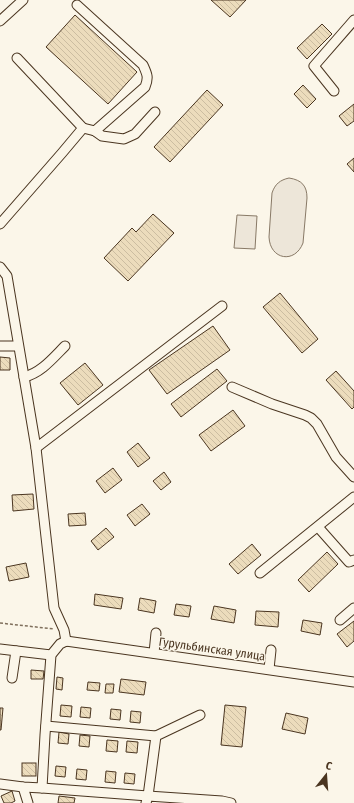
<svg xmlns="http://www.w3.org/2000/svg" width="354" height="803" font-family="'Fira Sans Condensed',sans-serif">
	<defs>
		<pattern id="building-back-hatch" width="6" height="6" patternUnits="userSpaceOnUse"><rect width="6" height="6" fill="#ecdcbc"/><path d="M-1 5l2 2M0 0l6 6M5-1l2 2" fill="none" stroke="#ccbda1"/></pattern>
	</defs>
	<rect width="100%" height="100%" fill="#fbf6e9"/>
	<!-- pitch -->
	<g fill="#ede6d9" stroke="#887966">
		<path d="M289 178C302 180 307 186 307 198L303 243C295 264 270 260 269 237L272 193C275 184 280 180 289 178Z"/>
		<polygon points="237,215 257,216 255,249 234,248"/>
	</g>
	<!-- building -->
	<g fill="url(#building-back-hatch)" stroke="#4a3520">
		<polygon points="211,0 246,0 230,17"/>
		<polygon points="75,15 137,72 108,104 46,47"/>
		<polygon points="322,24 332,34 307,59 297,48"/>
		<polygon points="303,85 316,99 307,108 294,94"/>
		<polygon points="207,90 223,105 170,162 154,147"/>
		<polygon points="354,104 354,121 347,126 339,116"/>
		<polygon points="354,158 354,172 347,164"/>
		<polygon points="153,214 174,233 128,281 104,258 132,228 136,232"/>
		<polygon points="280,293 318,339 302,353 263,307"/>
		<polygon points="213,326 230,350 167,394 149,370"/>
		<polygon points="0,357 10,358 10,370 0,370"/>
		<polygon points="85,363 103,385 78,405 60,383"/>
		<polygon points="217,369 227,381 181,417 171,404"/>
		<polygon points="336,371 354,391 354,407 352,409 326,380"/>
		<polygon points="233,410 245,426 211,451 199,435"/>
		<polygon points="138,443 150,458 138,467 127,452"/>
		<polygon points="113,468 122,480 105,493 96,481"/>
		<polygon points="164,472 171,482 161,490 153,481"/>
		<polygon points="33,494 34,509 13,511 12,495"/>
		<polygon points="142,504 150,514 135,526 127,515"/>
		<polygon points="85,513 86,525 69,526 68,514"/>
		<polygon points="106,528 114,537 98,550 91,541"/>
		<polygon points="252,544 261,555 238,574 229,564"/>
		<polygon points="327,552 338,564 309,592 298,580"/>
		<polygon points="26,563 29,577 9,581 6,567"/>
		<polygon points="95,594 123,598 121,609 94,605"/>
		<polygon points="140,598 156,601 154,613 138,610"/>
		<polygon points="176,604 191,606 189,617 174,615"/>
		<polygon points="214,606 236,610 234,623 211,619"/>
		<polygon points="256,611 279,612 278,627 255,625"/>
		<polygon points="303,620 322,623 320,635 301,631"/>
		<polygon points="354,621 354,641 347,647 337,634"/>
		<polygon points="31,670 44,671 43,679 31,679"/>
		<polygon points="57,677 63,678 62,690 56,689"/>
		<polygon points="121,679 146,682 144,695 119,692"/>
		<polygon points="88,682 100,683 99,691 87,690"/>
		<polygon points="106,684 114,684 113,693 105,693"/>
		<polygon points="61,705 72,706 71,717 60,716"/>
		<polygon points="225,705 246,707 242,747 221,745"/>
		<polygon points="81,707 91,708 90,718 80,717"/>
		<polygon points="0,708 3,708 1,730 0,730"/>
		<polygon points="111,709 121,710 120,720 110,719"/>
		<polygon points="131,711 141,712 140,723 130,722"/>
		<polygon points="286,713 308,718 305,734 282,729"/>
		<polygon points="59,732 69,734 68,744 58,743"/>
		<polygon points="80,735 90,736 89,747 79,746"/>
		<polygon points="107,740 118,741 117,752 106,751"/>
		<polygon points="127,741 138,742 137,753 126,752"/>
		<rect x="22" y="763" width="14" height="13"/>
		<polygon points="56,766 66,767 65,777 55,776"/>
		<polygon points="77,769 87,770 86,780 76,779"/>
		<polygon points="106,771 116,772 115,783 105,782"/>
		<polygon points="125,773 135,774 134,784 124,783"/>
		<polygon points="12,791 15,801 11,803 4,803 1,796"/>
		<polygon points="59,796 75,798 74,803 58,803"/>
	</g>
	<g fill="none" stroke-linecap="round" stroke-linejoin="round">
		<!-- minor casing -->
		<g stroke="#4a3520" stroke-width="11">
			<g id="minor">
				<path d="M77 5 143 65C147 74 149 77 145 87L95 131 83 128"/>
				<polyline points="0,21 23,0"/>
				<polyline points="334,91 314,66 354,20"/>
				<polyline points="95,131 102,136 124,139 135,134 155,112"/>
				<polyline points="0,224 62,153 83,128 17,58"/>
				<polyline points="0,267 7,276 36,448 54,608 64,630 66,641"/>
				<polyline points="0,346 18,346"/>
				<path d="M24 377C41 373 53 358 65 346"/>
				<polyline points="232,387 272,404 305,415 311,418 317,424 336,457 354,477"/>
				<polyline points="36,448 222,306"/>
				<polyline points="318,527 349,562 354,560"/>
				<polyline points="260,573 354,497"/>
				<polyline points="340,620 354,608"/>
				<polyline points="66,641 354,682"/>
				<polyline points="0,649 51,655"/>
				<polyline points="154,653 156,633"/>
				<polyline points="269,669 271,650"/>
				<polyline points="12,678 16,651"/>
				<polyline points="46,726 156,736"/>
				<polyline points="0,784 23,787 42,788 45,735 51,655 60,644 66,641"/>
				<polyline points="23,787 28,803"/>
				<polyline points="42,788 148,796 156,736 200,715"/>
				<polyline points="146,803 148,796 222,801 231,803"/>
			</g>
		</g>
		<!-- path -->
		<polyline stroke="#7f6f5c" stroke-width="1.5" stroke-dasharray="3 2" stroke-linecap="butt" points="0,623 54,629"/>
		<!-- minor -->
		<use href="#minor" stroke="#fbf6e9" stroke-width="9"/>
	</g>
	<g text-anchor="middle" stroke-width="3" stroke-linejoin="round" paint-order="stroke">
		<!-- street labels -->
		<g font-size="12" fill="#4a3520" stroke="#fbf6e9">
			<text transform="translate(212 649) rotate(8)" y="4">Гурульбинская улица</text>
		</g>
	</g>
	<!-- north arrow -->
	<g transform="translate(326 775) rotate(17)" stroke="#fbf6e9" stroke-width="3" paint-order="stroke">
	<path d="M0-3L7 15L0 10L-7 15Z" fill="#4a3520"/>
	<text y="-6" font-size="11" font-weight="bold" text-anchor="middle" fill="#4a3520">С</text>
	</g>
</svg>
